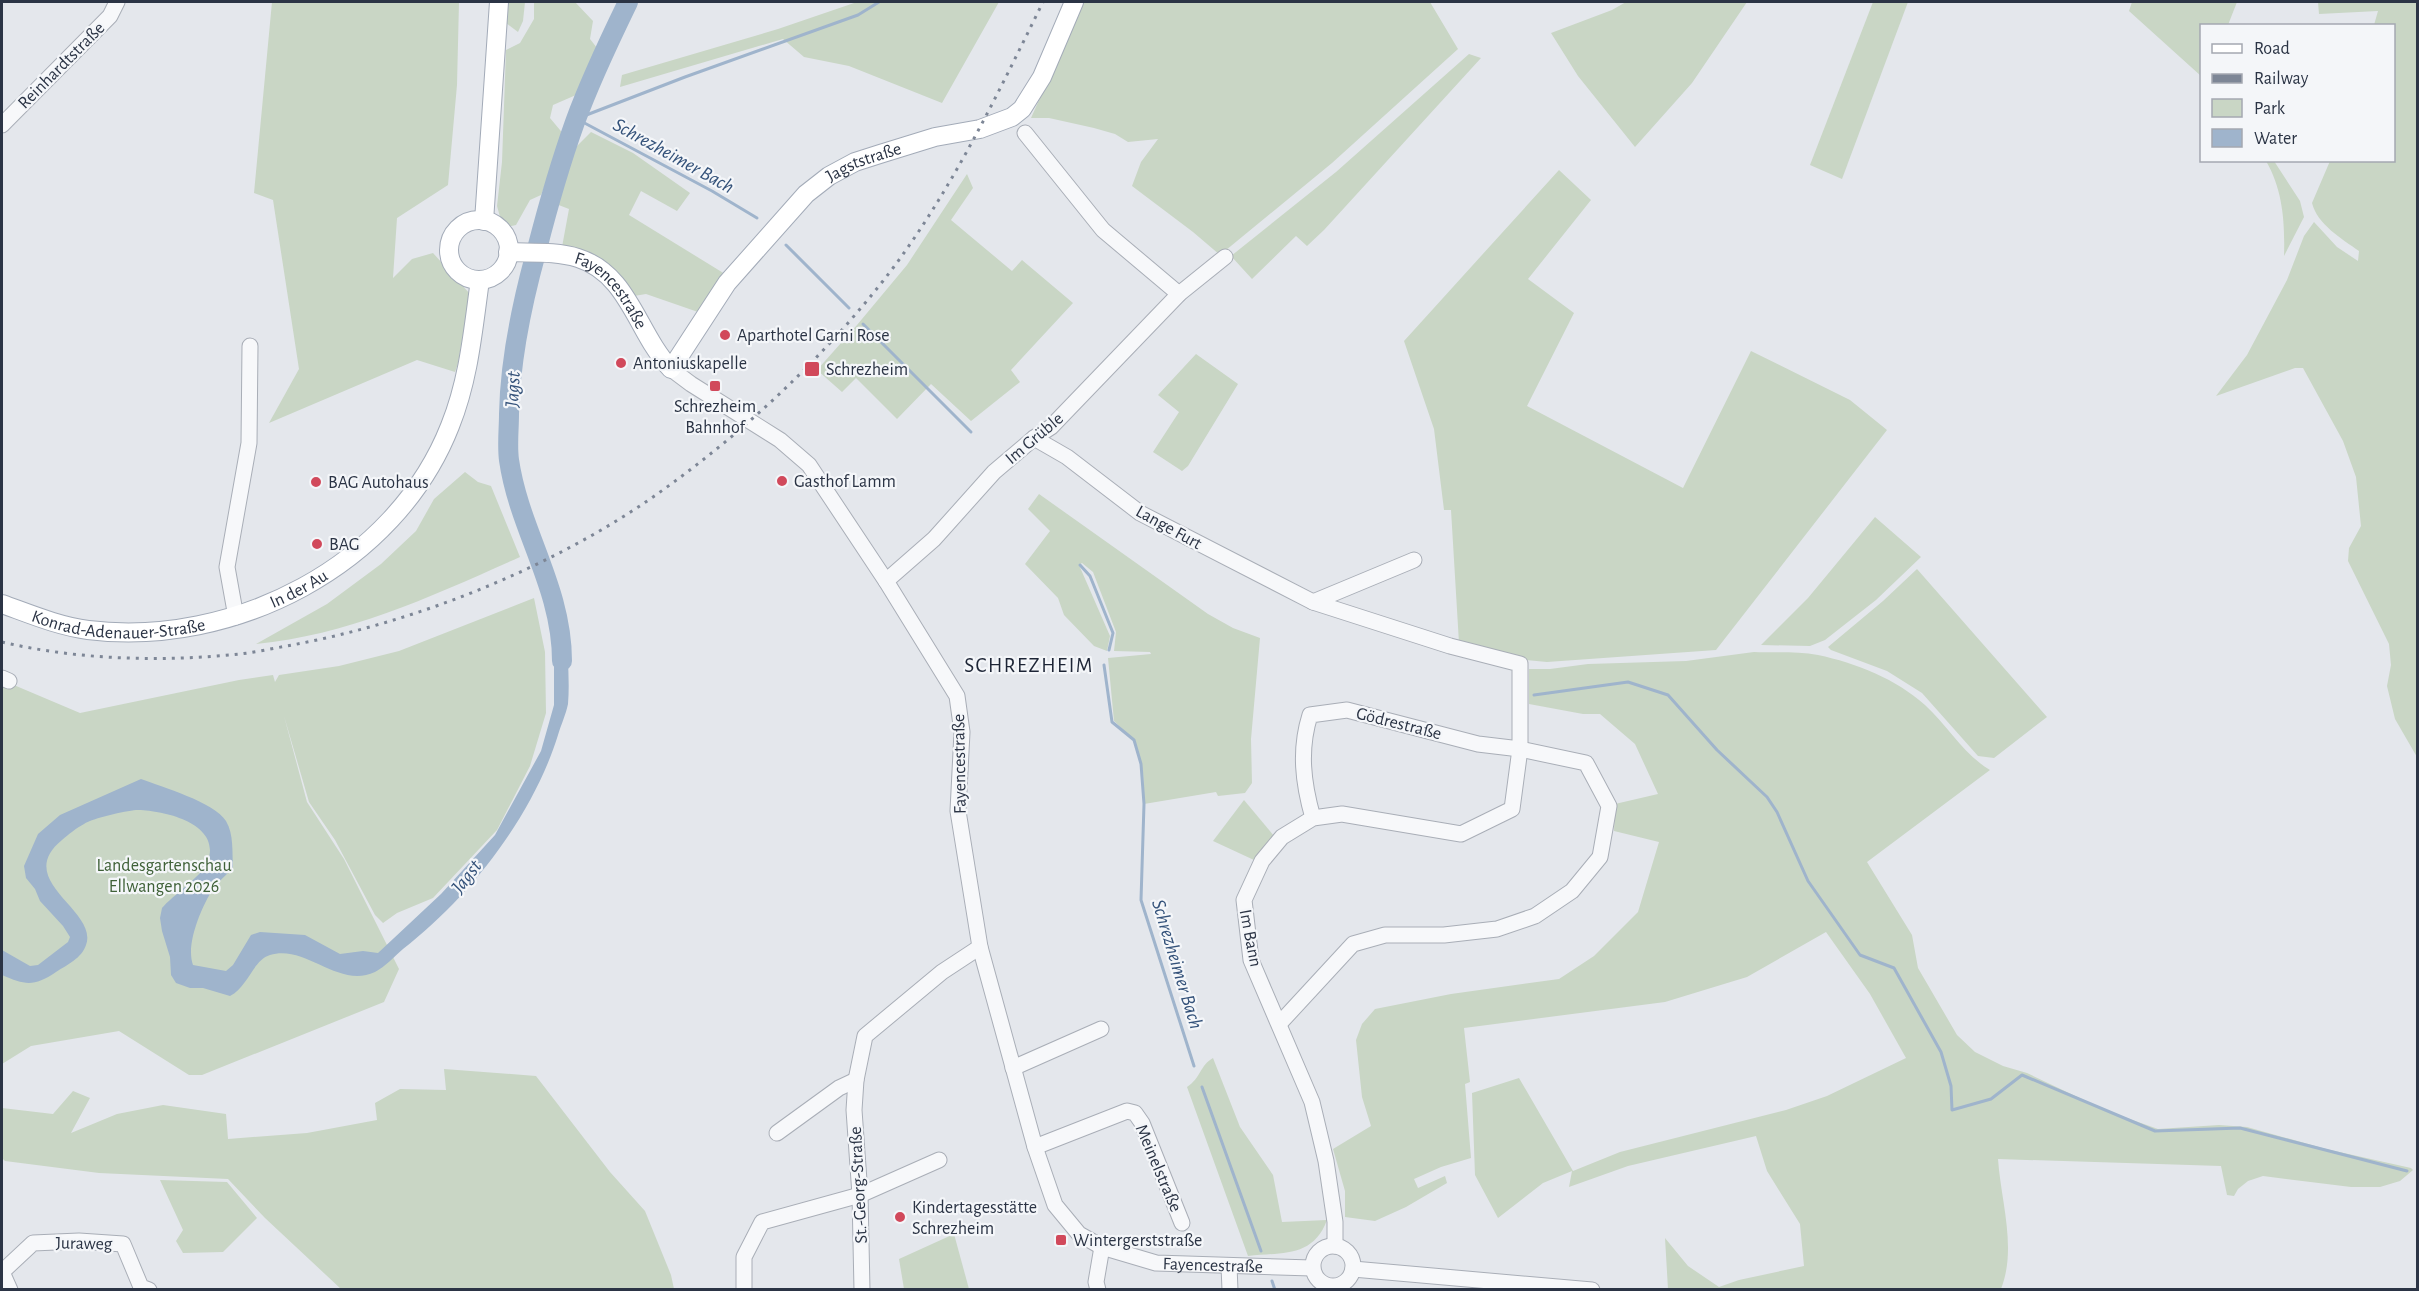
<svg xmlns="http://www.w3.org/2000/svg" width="2419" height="1291" font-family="'Alegreya Sans',sans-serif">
	<rect width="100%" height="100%" fill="#e4e7ec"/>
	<!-- green -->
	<g fill="#c9d6c5">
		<polygon points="272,2 459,2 457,85 448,185 397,218 393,278 412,259 433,253 470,294 458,363 455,372 417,360 269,423 299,369 273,200 254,193"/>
		<polygon points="507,2 525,2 523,21 518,32 506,23"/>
		<polygon points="534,2 575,2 593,21 590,39 601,53 576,95 553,105 550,118 565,136 541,195 530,200 516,225 503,228 497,206 502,162 506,50 520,43 534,19"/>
		<polygon points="857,2 999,2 942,103 849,66 804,57 783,39 620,87 622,75 778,29"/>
		<polygon points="1083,2 1430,2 1458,49 1332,163 1220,255 1193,232 1132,186 1141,162 1158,139 1128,142 1115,134 1094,128 1049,118 1031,118"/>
		<polygon points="1626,2 1747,2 1692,83 1635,147 1578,76 1551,33 1612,10"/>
		<polygon points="1873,2 1908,2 1842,179 1810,165"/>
		<polygon points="2132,2 2237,2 2228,25 2202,26 2201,76 2129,11"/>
		<path d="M2318 2H2417V757L2395 719 2387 686 2391 665 2389 644 2348 561 2349 548 2361 526 2356 477 2343 441 2303 368H2295L2216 396 2247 355 2287 280 2304 236 2314 222 2337 247 2358 261 2359 251C2342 239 2317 224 2312 203L2330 161 2394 160V26L2374 25 2378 11 2319 14Z"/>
		<polygon points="1469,54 1481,58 1324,230 1307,246 1296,236 1252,279 1231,256 1336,172"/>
		<path d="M591 132 633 153 690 193 677 211 641 191 629 215 725 274 698 312 646 294 634 296C617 263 595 256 562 247L569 209 556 204 574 149Z"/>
		<path d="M2266 161H2274L2300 201 2304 217 2284 256C2285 223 2283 190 2266 161Z"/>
		<polygon points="1559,170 1591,200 1528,279 1574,313 1527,406 1683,488 1751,351 1850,400 1887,430 1716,650 1547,662 1526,660 1459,643 1451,510 1444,510 1434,429 1404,341"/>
		<polygon points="967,174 973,188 951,220 1012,271 1022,260 1073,303 1011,370 1020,382 971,421 931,384 897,419 856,378 842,392 817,370 857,325 907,265"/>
		<polygon points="1196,354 1238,384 1188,466 1182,471 1153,452 1179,412 1158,395"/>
		<path d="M465 472 478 482 491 486 520 557C435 595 349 635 256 644L327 604 381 564 416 531 434 499Z"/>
		<polygon points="1039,494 1208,614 1233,628 1260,638 1251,739 1252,783 1245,793 1218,796 1216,792 1144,804 1143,772 1134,740 1114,721 1108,658 1151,654 1150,652 1114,651 1116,632 1093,572 1082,563 1079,565 1110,636 1107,651 1094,646 1064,615 1058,598 1025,564 1050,531 1028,509"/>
		<polygon points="1875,517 1921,557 1876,600 1825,640 1810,646 1761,645 1808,598"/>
		<polygon points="1917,569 2047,717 1994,758 1978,756 1922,693 1887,671 1831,650 1828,647 1883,601"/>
		<polygon points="534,598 545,652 546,713 530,766 497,830 433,898 397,913 383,923 375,915 335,840 309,802 284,716 307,802 344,859 399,969 384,1002 202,1075 189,1075 119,1031 31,1046 2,1064 2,680 80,713 239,680 273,675 275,682 279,675 339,666 399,651"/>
		<path d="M1754 652C1774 653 1798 651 1818 655 1856 663 1896 679 1925 705 1948 726 1963 754 1990 770L1867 862 1912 935 1918 968 1957 1035 1975 1052 2003 1066 2027 1073 2107 1111 2158 1129 2219 1125 2247 1127 2326 1149 2411 1168 2413 1170 2400 1181 2380 1187H2351L2263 1176 2248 1181 2238 1189 2234 1196 2227 1195 2221 1166 1998 1159C2001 1202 2017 1248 2001 1289H1668L1665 1238 1688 1266 1719 1287 1739 1280 1804 1266 1800 1224 1767 1171 1756 1136 1628 1166 1569 1187 1572 1171 1543 1183 1498 1218 1475 1175 1472 1093 1519 1078 1573 1171 1620 1152 1786 1110 1827 1096 1906 1058 1870 994 1826 932 1747 977 1665 1002 1464 1028 1470 1082 1465 1084 1471 1158 1441 1167 1414 1179 1418 1188 1445 1176 1447 1183 1406 1207 1375 1221 1345 1217V1191L1333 1149 1371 1126 1362 1097 1356 1040 1362 1024 1375 1009 1451 994 1559 979 1594 956 1638 912 1659 842 1614 831 1615 804 1658 794 1635 744 1600 714H1583L1529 704V669H1550L1588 664 1686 661Z"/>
		<polygon points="1244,800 1274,836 1254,860 1213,841"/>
		<path d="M1213 1058 1240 1127 1273 1175 1282 1222 1327 1220C1313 1258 1282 1252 1248 1256L1187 1087C1201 1078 1200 1065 1213 1058Z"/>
		<polygon points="444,1069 536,1076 610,1172 645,1211 671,1275 674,1289 341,1289 265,1218 228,1179 99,1173 5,1161 2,1158 2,1108 53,1114 73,1091 90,1098 71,1133 117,1114 163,1105 226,1114 228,1139 307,1133 377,1120 375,1103 400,1089 446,1090"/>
		<polygon points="160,1180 227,1182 257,1218 223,1252 183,1253 176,1241 183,1230"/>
		<polygon points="954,1234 969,1289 904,1289 899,1259"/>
	</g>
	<!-- water -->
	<path fill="#9fb4cc" d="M567 631C567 655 570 680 568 704 566 714 561 725 558 735 533 816 470 897 403 949 395 956 385 967 375 972 338 989 306 944 270 955 253 960 248 987 230 996L203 988H190L176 983 171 975 170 957 162 931 160 918 162 908C172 896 203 875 207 863 224 824 164 810 136 810 125 811 93 818 84 824 76 828 68 835 62 840 12 881 99 910 86 945 82 958 67 965 56 972 34 987 25 985 2 975V950L30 966 38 965 68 942 70 937 63 926 40 901 35 889 26 878 24 866 38 834 60 815 141 779C162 787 214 802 226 821 234 834 232 853 233 867 228 874 222 878 216 885 203 902 185 944 193 965L226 971 233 965 251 935 260 932 305 935 340 954 363 951 378 953 441 894 495 835 541 751 554 705V639Z"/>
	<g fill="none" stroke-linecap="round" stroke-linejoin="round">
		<!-- stream -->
		<g stroke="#9fb4cc" stroke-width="3">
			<polyline points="576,119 685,77 858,15 879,2"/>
			<polyline points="577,119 712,191 757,218"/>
			<polyline points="786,245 849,308"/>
			<polyline points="863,324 971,432"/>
			<polyline points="1080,565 1090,576 1113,633 1109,650"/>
			<polyline points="1104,665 1112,722 1134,740 1141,764 1144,804 1141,900 1194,1066"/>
			<polyline points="1534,695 1628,682 1668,695 1717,750 1767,797 1777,812 1808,881 1860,955 1894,968 1941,1052 1951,1086 1952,1110 1991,1099 2022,1075 2155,1131 2240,1128 2407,1171"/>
			<polyline points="1202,1087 1261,1251"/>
			<polyline points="1272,1281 1275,1290"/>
		</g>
		<!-- river -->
		<path stroke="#9fb4cc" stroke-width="20" d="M562 661C562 587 519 530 509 460 507 445 509 429 509 414 510 358 522 303 537 249 548 206 560 164 575 122 590 81 609 41 628 2"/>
		<!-- minor casing -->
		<g stroke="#a9aeb7" stroke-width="17">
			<g id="minor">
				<polyline points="2,125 110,16 117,2"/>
				<polyline points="1025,133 1103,230 1179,294"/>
				<path id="s1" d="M671 369 691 384 780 440 809 465 886 581 957 696 962 732 958 811 980 947 1035 1147 1055 1205 1079 1234 1102 1247 1156 1263 1312 1268"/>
				<polyline points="1034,438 1067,457 1140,513 1313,602 1450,646 1520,664 1520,749 1512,809 1461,834 1342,814 1313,818 1282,837 1262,861 1244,900 1251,960 1312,1102 1326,1161 1335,1222 1335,1246"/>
				<polyline points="886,581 934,539 994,472 1034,438 1051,427 1179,294 1225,257"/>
				<polyline points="1313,602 1414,560"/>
				<polyline points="236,617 227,567 249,443 250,346"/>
				<polyline points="2,678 9,681"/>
				<path d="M1280 1023 1353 944 1385 935H1444L1497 929 1535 916 1572 891 1600 857 1609 806 1586 763 1520 749 1478 744 1347 710 1310 715C1299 750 1303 783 1313 818"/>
				<polyline points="1013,1068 1101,1029"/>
				<polyline points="777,1133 839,1088 856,1080"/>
				<polyline points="1035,1147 1127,1111 1135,1113 1142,1123 1182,1223"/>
				<circle cx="1333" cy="1266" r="20"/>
				<polyline points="1229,1266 1230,1290"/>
				<polyline points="1353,1269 1592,1290"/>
				<polyline points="2,1272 33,1243 79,1241 123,1244 141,1287 149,1290"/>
				<polyline points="2,1272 10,1290"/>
				<polyline points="744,1290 744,1257 762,1222 860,1195 939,1160"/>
				<polyline points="862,1290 860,1195 854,1110 856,1080 865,1036 942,972 980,947"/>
				<polyline points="1098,1290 1096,1282 1102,1247"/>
			</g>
		</g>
		<!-- major casing -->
		<g stroke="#a3abb8" stroke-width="20">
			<g id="major">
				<circle cx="479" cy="250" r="30"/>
				<polyline points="484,221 499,2"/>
				<path id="s2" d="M508 252C531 253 556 251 578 258 629 274 637 333 671 369L727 283 806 194 829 176 855 162 880 154 935 137 980 129 1012 117 1022 109 1042 77 1074 2"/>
				<path id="s3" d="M2 604C30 614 58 626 88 630 233 648 395 566 450 426 469 379 473 330 480 280"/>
			</g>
		</g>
		<!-- minor -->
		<use href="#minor" stroke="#f7f8fa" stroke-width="15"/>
		<!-- major -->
		<use href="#major" stroke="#fff" stroke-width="18"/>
		<!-- rail -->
		<path stroke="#7d8696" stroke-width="3" stroke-dasharray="3 6" stroke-linecap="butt" d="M2 642C78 660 162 662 240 654 257 652 275 648 292 645 416 622 549 569 653 497 744 433 826 356 893 268 954 186 998 93 1043 2"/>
	</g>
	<!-- markers -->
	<g fill="#d1495b" stroke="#f4f6f9" stroke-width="2">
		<circle cx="725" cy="335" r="6"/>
		<circle cx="621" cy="363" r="6"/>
		<rect x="804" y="361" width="16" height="16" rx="3"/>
		<rect x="709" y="380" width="12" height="12" rx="3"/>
		<circle cx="782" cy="481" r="6"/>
		<circle cx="316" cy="482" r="6"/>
		<circle cx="317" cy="544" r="6"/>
		<circle cx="900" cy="1217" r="6"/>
		<rect x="1055" y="1234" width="12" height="12" rx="3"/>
	</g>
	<g text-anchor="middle" stroke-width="4.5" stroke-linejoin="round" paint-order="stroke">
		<!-- street labels -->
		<g font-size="18" fill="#2b3445" stroke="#f4f6f9">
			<text transform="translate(61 65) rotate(-45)" y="6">Reinhardtstraße</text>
			<text dy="6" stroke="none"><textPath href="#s2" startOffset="507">Jagststraße</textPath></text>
			<text dy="6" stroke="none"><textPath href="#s2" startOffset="118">Fayencestraße</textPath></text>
			<text transform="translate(1034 438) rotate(-40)" y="6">Im Grüble</text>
			<text transform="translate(1169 527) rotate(29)" y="6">Lange Furt</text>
			<text dy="6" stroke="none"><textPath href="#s3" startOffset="308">In der Au</textPath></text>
			<text dy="6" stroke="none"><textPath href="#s3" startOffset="120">Konrad-Adenauer-Straße</textPath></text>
			<text transform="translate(1399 723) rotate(14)" y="6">Gödrestraße</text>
			<text transform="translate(959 764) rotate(-91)" y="6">Fayencestraße</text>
			<text transform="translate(1251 938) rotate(79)" y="6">Im Bann</text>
			<text transform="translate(1159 1168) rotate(67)" y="6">Meinelstraße</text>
			<text transform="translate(858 1185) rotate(-93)" y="6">St.-Georg-Straße</text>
			<text transform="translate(84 1243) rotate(1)" y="6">Juraweg</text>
			<text dy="6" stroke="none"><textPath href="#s1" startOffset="1142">Fayencestraße</textPath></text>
		</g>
		<!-- poi labels -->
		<g font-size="18" fill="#2b3445" stroke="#f4f6f9" text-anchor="start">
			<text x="737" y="341">Aparthotel Garni Rose</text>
			<text x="633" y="369">Antoniuskapelle</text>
			<text x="826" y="375">Schrezheim</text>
			<text x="715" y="412" text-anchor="middle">Schrezheim<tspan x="715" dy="21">Bahnhof</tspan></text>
			<text x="794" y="487">Gasthof Lamm</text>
			<text x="328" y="488">BAG Autohaus</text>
			<text x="329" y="550">BAG</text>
			<text x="912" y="1213">Kindertagesstätte<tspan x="912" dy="21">Schrezheim</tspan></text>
			<text x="1073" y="1246">Wintergerststraße</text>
		</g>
		<!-- park labels -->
		<g font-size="18" fill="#3f6138" stroke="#f4f6f9">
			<text x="164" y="871">Landesgartenschau<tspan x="164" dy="21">Ellwangen 2026</tspan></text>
		</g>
		<!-- water labels -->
		<g font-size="20" font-style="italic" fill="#34527a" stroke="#f4f6f9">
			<text transform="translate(674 155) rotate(29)" y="7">Schrezheimer Bach</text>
			<text transform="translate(512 389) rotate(-87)" y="7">Jagst</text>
			<text transform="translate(466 876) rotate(-52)" y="7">Jagst</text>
			<text transform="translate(1178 964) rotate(73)" y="7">Schrezheimer Bach</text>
		</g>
		<!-- quarter labels -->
		<g font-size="21" letter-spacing="1.5" fill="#1d2536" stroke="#f4f6f9">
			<text x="1029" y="672">SCHREZHEIM</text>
		</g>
	</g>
	<!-- border -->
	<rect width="2419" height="1291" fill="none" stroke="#2b3445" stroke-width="6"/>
	<!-- legend -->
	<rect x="2200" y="24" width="195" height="138" fill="#f4f6f9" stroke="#a4a8b1" stroke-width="1.5"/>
	<rect x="2212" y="44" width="30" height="9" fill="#ffffff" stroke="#a4a8b1" stroke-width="1.5"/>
	<text x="2254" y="54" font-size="18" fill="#2b3445">Road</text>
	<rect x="2212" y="74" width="30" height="9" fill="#7d8696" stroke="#a4a8b1" stroke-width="1.5"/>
	<text x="2254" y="84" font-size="18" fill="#2b3445">Railway</text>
	<rect x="2212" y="99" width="30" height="18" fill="#c9d6c5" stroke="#a4a8b1" stroke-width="1.5"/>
	<text x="2254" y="114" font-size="18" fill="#2b3445">Park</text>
	<rect x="2212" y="129" width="30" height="18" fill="#9fb4cc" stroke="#a4a8b1" stroke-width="1.5"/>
	<text x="2254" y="144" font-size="18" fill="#2b3445">Water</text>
</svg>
